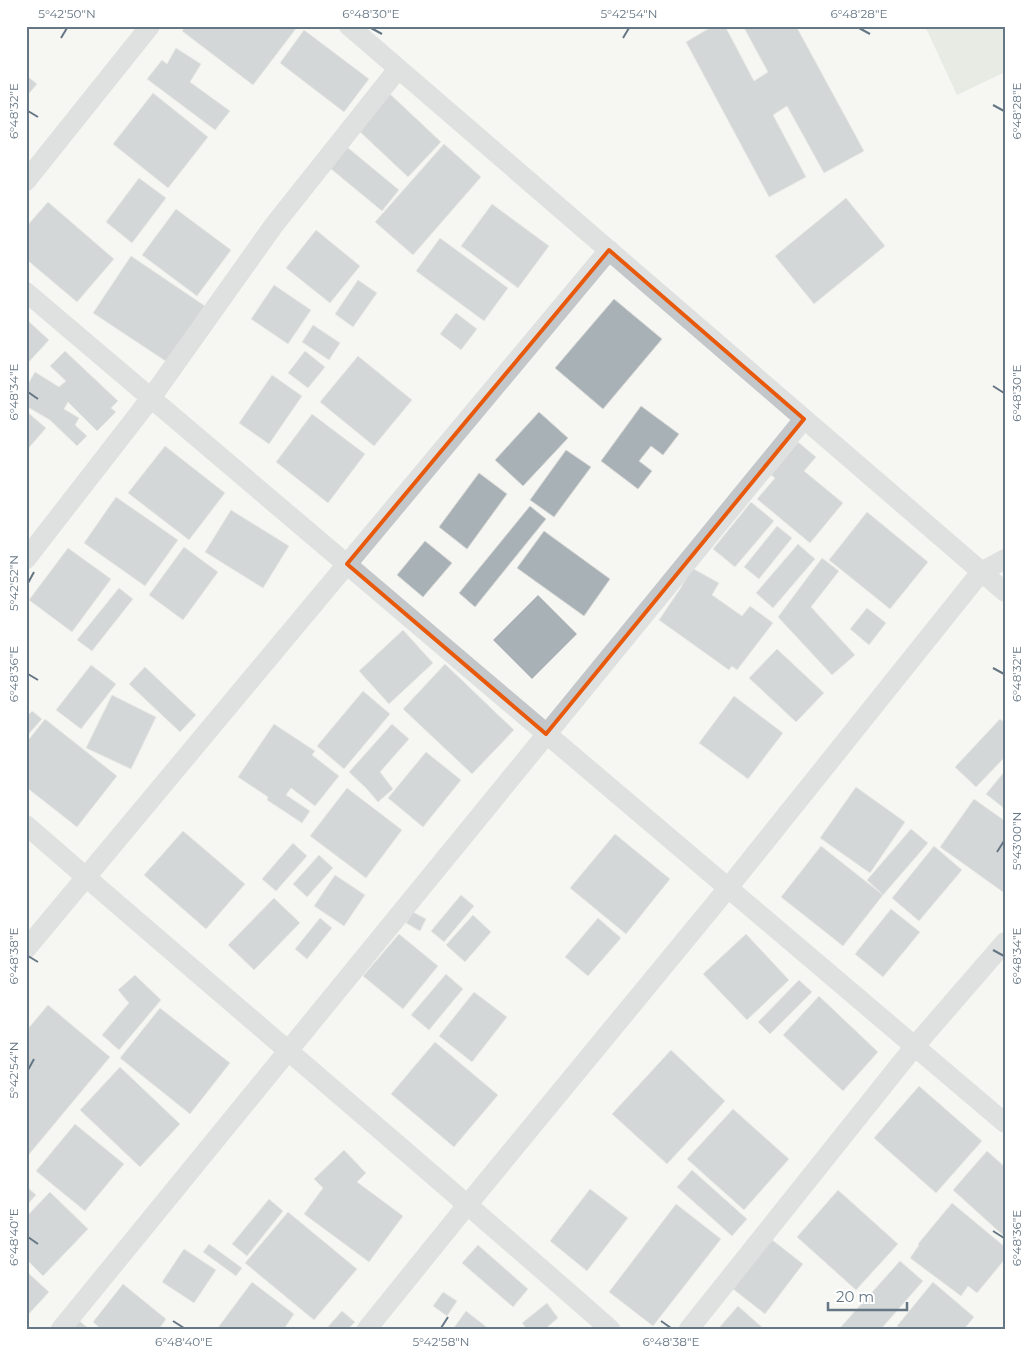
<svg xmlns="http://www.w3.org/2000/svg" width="1031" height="1355" font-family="Montserrat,sans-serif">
	<rect width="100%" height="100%" fill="#f6f6f2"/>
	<!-- green -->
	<polygon fill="#d7ddd3" points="925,26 1005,26 1005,72 957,95"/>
	<!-- building -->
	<g fill="#a8b1b6" stroke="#d7d7d5">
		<polygon points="186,26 298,26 253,85 182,31"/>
		<polygon points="713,26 725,26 754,81 768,72 743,26 796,26 864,151 824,173 787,106 773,115 806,177 769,197 686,42"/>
		<polygon points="304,30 369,79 344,112 280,63"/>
		<polygon points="176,48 201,64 190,82 230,111 215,130 147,79 162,60 167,64"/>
		<polygon points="26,75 37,84 26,97"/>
		<polygon points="153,93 208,137 168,188 113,144"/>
		<polygon points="390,94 441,142 408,177 357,129"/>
		<polygon points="444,144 481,177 413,255 375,222"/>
		<polygon points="347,147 399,190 382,211 330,168"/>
		<polygon points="139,178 166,198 132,243 106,222"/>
		<polygon points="846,198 885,246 814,304 775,256"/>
		<polygon points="48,202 114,259 77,302 26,259 26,227"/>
		<polygon points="492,204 549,246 518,288 461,246"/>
		<polygon points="176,209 231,250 197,296 142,255"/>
		<polygon points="316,230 360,266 330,303 286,268"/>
		<polygon points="440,238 508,288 484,321 416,271"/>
		<polygon points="131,256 205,306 167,362 93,313"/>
		<polygon points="358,280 377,293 353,327 335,314"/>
		<polygon points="274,285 311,310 288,344 251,319"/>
		<polygon points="614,299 662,339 603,409 555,368"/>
		<polygon points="456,313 477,329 461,350 440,334"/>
		<polygon points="26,319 49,340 26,365"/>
		<polygon points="313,325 340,343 329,360 302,342"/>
		<polygon points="65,351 118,401 111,408 116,412 97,431 68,402 64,409 79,418 75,425 87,436 77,446 50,420 26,406 26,387 35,372 59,387 66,381 50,366"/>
		<polygon points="305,351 325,367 308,388 288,373"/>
		<polygon points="358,356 412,400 374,446 320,402"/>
		<polygon points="272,375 302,396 269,444 239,423"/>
		<polygon points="641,406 679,434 663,455 651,446 639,461 652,471 638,489 601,461"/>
		<polygon points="26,411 46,428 26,451"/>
		<polygon points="539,412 568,438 523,486 495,460"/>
		<polygon points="312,414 365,454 328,503 276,462"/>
		<polygon points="798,442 816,457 804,471 843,503 810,543 757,499 775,478 771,475"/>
		<polygon points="165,446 225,493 189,540 128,493"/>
		<polygon points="566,450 591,467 554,517 530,500"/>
		<polygon points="479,473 507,494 467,549 439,527"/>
		<polygon points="116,497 178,540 145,586 84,543"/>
		<polygon points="751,502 774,521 735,567 713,549"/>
		<polygon points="530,506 546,519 475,607 459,593"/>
		<polygon points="231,510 289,546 263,588 205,552"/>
		<polygon points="867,512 928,562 890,609 829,560"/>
		<polygon points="777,526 792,538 759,579 744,567"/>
		<polygon points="544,531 610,579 584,616 517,568"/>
		<polygon points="425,541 452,563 423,597 397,575"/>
		<polygon points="798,544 815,559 773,608 756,593"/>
		<polygon points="184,547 218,572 183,620 149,595"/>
		<polygon points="68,548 111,579 72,632 29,600"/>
		<polygon points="822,558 839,571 811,607 855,655 832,675 778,617"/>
		<polygon points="692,568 719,583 712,595 742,616 750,606 773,623 737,670 732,666 729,670 659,620 680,589"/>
		<polygon points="119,588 133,599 92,651 77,640"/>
		<polygon points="538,595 577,634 532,679 493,640"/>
		<polygon points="867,608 886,623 869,645 850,629"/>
		<polygon points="403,630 433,663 389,704 359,671"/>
		<polygon points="777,649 824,693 796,722 749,678"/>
		<polygon points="445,664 514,730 472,774 403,709"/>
		<polygon points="91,665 116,684 81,729 56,710"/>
		<polygon points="145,667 196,715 180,732 129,684"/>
		<polygon points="363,691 390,714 344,769 317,746"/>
		<polygon points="112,695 156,717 131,769 86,748"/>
		<polygon points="734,696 783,733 748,779 699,743"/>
		<polygon points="32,711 42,719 26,737 26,717"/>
		<polygon points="45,719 117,776 77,827 26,787 26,743"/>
		<polygon points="1000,719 1005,723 1005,757 976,787 955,767"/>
		<polygon points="274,724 315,751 312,755 339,776 315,806 291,788 286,795 310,811 302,823 267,800 268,797 238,777"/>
		<polygon points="392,724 409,739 380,772 393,789 378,802 366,788 349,772"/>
		<polygon points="426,752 461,780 423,827 388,798"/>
		<polygon points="1005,771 1005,809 986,794"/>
		<polygon points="856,787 905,822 870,873 820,838"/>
		<polygon points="347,788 402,830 366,878 310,836"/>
		<polygon points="974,799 1005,821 1005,890 1003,892 940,847"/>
		<polygon points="911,829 928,843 883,895 867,880"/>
		<polygon points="183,831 245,884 206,929 144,875"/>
		<polygon points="615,834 670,879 626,934 570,888"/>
		<polygon points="293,843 307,856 276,891 262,879"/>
		<polygon points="821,846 883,895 843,946 781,897"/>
		<polygon points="934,846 962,870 919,921 892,898"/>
		<polygon points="319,855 333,868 307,897 293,884"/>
		<polygon points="335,875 365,895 344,926 314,906"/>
		<polygon points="461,895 474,906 444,942 431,931"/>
		<polygon points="274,898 300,923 254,970 228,945"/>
		<polygon points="891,909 920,932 883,977 855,954"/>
		<polygon points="413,912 426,919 420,931 406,923"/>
		<polygon points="473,915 491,932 465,962 446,945"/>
		<polygon points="320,918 332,928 307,959 295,949"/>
		<polygon points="598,918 621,938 588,976 565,957"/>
		<polygon points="399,934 438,966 403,1009 363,976"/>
		<polygon points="746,934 789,980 747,1020 703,974"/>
		<polygon points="446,974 463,989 429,1030 411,1015"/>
		<polygon points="135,975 161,1000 119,1050 102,1035 129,1003 118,990"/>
		<polygon points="799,980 812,992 770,1034 758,1022"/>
		<polygon points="474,992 507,1017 472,1062 439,1036"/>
		<polygon points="819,996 878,1052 843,1091 783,1035"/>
		<polygon points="48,1005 110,1057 26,1158 26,1031"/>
		<polygon points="160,1008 230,1063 190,1114 120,1058"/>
		<polygon points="435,1042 498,1095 454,1147 391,1094"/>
		<polygon points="671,1050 725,1101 667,1164 612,1114"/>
		<polygon points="120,1067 180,1124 140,1167 80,1110"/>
		<polygon points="919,1086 982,1141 936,1193 874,1138"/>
		<polygon points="733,1109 789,1159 744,1210 687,1159"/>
		<polygon points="75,1124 124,1164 85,1211 36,1171"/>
		<polygon points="344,1150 366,1173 357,1182 403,1216 369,1262 304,1214 323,1188 314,1179"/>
		<polygon points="987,1151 1005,1167 1005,1237 953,1190"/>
		<polygon points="692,1170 747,1219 732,1236 677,1187"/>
		<polygon points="26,1186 36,1195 26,1206"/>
		<polygon points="590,1189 628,1218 587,1271 550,1241"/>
		<polygon points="838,1190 898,1244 856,1290 797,1237"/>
		<polygon points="50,1192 88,1229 43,1276 26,1259 26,1217"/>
		<polygon points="269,1199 283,1211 247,1256 232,1244"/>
		<polygon points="952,1203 1005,1247 1005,1259 977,1293 968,1286 961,1296 910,1258 919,1245 918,1244"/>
		<polygon points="676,1204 721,1239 653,1326 609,1292"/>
		<polygon points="288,1212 357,1269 314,1320 245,1263"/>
		<polygon points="771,1239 803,1264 765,1314 733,1289"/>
		<polygon points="209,1244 242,1268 236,1276 203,1252"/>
		<polygon points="478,1245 528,1289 513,1307 462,1263"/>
		<polygon points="184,1249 216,1270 194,1303 162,1282"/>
		<polygon points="900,1261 923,1281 881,1329 839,1329"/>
		<polygon points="26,1271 49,1292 26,1317"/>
		<polygon points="252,1282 294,1314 284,1329 217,1329"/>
		<polygon points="933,1282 974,1317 964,1329 901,1329 897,1326"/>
		<polygon points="123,1284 166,1319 159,1329 101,1329 93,1322"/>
		<polygon points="443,1292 457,1301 447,1316 433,1306"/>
		<polygon points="547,1303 558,1318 545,1329 527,1329 522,1323"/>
		<polygon points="738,1306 764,1329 718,1329"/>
		<polygon points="342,1311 355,1322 348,1329 326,1329"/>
		<polygon points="466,1311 489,1329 453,1329"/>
		<polygon points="76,1318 89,1329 67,1329"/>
	</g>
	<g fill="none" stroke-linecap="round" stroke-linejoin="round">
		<!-- street -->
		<g stroke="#c3c7ca" stroke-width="20">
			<polyline points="349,26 1005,592"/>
			<polyline points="26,181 150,26"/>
			<polyline points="26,292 1005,1123"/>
			<polyline points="26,559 151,398 274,225 398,69"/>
			<path d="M26 825C220 994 417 1159 610 1329"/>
			<polyline points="26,949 609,250"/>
			<polyline points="61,1329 804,419"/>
			<polyline points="367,1329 468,1204 728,888 981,572 1005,559"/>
			<polyline points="689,1329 914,1047 1005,942"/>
		</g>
	</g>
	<!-- marked area -->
	<path d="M0 0H1031V1355H0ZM609 250 804 419 546 734 347 564Z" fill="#f6f6f2" fill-opacity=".55" fill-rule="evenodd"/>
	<path fill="none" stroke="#e8590c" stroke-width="4" stroke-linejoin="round" d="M609 250 804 419 546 734 347 564Z"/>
	<!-- ticks -->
	<path fill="none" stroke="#657684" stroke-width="2" d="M371 28 382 34M859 28 870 34M61 38 67 28M623 38 629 28M993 105 1004 111M28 111 38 117M993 386 1004 393M28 392 38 399M28 583 34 572M993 668 1004 674M28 674 38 680M997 852 1004 841M993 950 1004 956M28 956 38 962M28 1070 34 1059M993 1231 1004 1238M28 1237 38 1244M173 1321 184 1328M661 1321 671 1328M441 1328 448 1317"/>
	<!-- border -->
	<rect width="1031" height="1355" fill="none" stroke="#ffffff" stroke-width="55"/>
	<!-- scale -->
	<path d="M828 1302v8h79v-8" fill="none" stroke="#657684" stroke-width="2.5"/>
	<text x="836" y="1302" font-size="15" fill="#657684" stroke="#ffffff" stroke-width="4" paint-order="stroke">20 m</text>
	<rect x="28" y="28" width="976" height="1300" fill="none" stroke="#657684" stroke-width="2"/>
	<g font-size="12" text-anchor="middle" fill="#657684">
		<text x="67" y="18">5°42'50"N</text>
		<text x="371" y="18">6°48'30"E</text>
		<text x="629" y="18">5°42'54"N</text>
		<text x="859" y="18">6°48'28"E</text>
		<text transform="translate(14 111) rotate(-90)" y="4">6°48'32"E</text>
		<text transform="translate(1017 111) rotate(-90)" y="4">6°48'28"E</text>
		<text transform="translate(14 392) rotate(-90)" y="4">6°48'34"E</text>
		<text transform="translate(1017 393) rotate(-90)" y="4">6°48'30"E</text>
		<text transform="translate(14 583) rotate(-90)" y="4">5°42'52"N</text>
		<text transform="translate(14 674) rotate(-90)" y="4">6°48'36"E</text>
		<text transform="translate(1017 674) rotate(-90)" y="4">6°48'32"E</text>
		<text transform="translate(1017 841) rotate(-90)" y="4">5°43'00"N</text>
		<text transform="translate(14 956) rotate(-90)" y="4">6°48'38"E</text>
		<text transform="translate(1017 956) rotate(-90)" y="4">6°48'34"E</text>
		<text transform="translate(14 1070) rotate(-90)" y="4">5°42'54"N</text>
		<text transform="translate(14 1237) rotate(-90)" y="4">6°48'40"E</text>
		<text transform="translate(1017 1238) rotate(-90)" y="4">6°48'36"E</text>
		<text x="184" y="1346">6°48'40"E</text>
		<text x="441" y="1346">5°42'58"N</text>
		<text x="671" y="1346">6°48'38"E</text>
	</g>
</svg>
